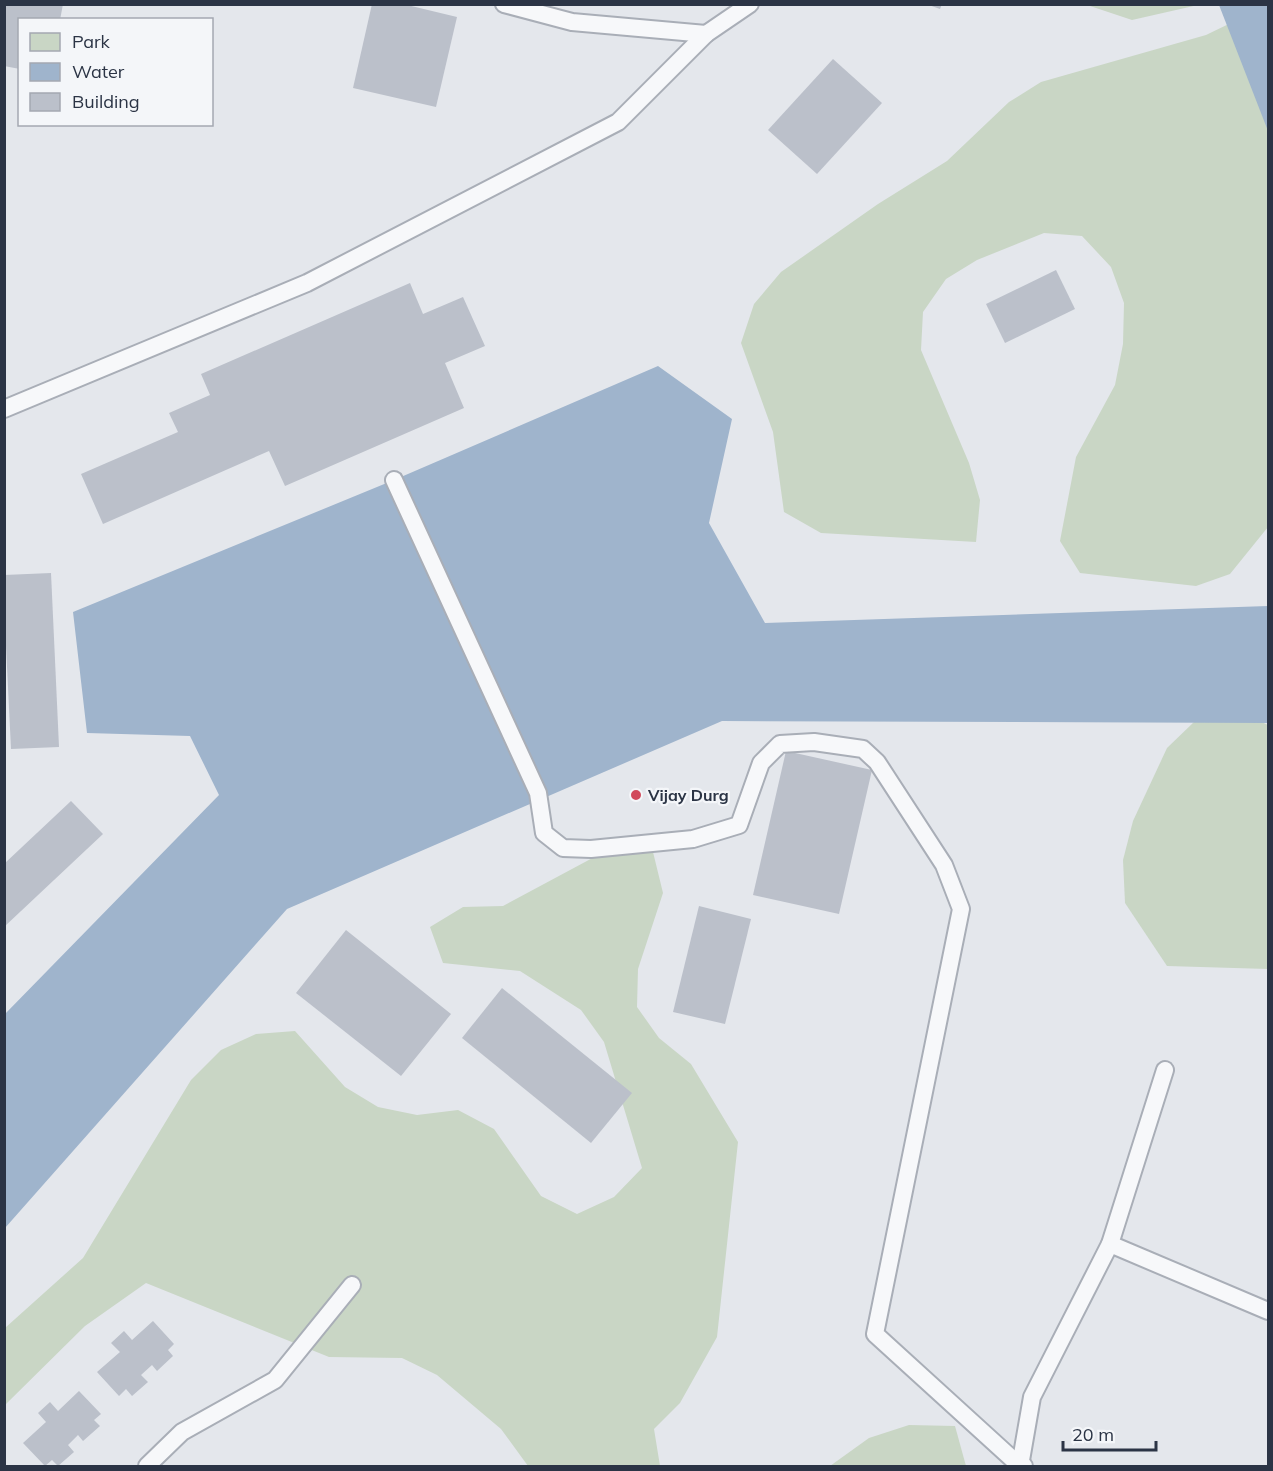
<svg xmlns="http://www.w3.org/2000/svg" width="1273" height="1471" font-family="Mulish,sans-serif">
	<rect width="100%" height="100%" fill="#e4e7ec"/>
	<!-- green -->
	<g fill="#c9d6c5">
		<polygon points="1087,5 1198,5 1132,20"/>
		<polygon points="1268,5 1268,527 1230,574 1196,586 1080,573 1060,541 1076,457 1115,385 1123,344 1124,303 1111,267 1082,236 1044,233 977,260 946,279 923,312 921,350 969,463 980,500 976,542 821,533 784,512 773,432 741,343 754,304 781,272 878,204 947,161 1009,102 1041,82 1206,35"/>
		<polygon points="1229,707 1268,725 1268,969 1167,966 1125,903 1123,860 1133,821 1167,748 1194,722"/>
		<polygon points="613,847 653,852 663,893 638,969 637,1007 659,1038 691,1064 738,1142 717,1337 680,1403 654,1429 660,1466 528,1466 501,1429 437,1375 402,1358 329,1357 146,1283 85,1326 5,1405 5,1328 83,1258 191,1080 221,1050 256,1034 295,1031 345,1087 378,1107 417,1115 458,1110 494,1129 541,1196 577,1214 614,1197 642,1168 604,1042 581,1010 520,971 443,963 430,927 463,907 503,906"/>
		<polygon points="909,1425 955,1426 966,1466 830,1466 869,1438"/>
	</g>
	<!-- water -->
	<g fill="#9fb4cc">
		<polygon points="1219,5 1268,5 1268,131"/>
		<polygon points="658,366 732,419 709,523 765,623 1268,606 1268,723 722,721 287,909 5,1228 5,1014 219,795 190,736 87,733 73,612 394,480"/>
	</g>
	<!-- building -->
	<g fill="#bbc0ca">
		<polygon points="4,4 63,4 60,20 20,20 20,69 4,66"/>
		<polygon points="372,4 403,4 457,17 436,107 353,88"/>
		<polygon points="926,4 942,4 940,9"/>
		<polygon points="833,59 882,103 817,174 768,130"/>
		<polygon points="1056,270 1075,309 1005,343 986,304"/>
		<polygon points="410,283 423,314 463,297 485,346 445,363 464,408 285,486 269,451 103,524 81,474 178,432 169,413 210,395 201,374"/>
		<polygon points="51,573 59,747 11,749 4,605 4,575"/>
		<polygon points="786,751 872,770 839,914 753,895"/>
		<polygon points="71,801 103,834 4,927 4,864"/>
		<polygon points="699,906 751,919 725,1024 673,1012"/>
		<polygon points="346,930 451,1014 401,1076 296,993"/>
		<polygon points="502,988 632,1093 591,1143 462,1038"/>
		<polygon points="153,1321 174,1344 168,1350 173,1356 157,1371 152,1365 141,1375 148,1382 132,1396 126,1389 119,1396 97,1372 120,1352 111,1343 124,1331 132,1340"/>
		<polygon points="79,1391 101,1414 94,1420 100,1426 83,1441 78,1435 68,1445 74,1452 58,1466 52,1460 45,1466 23,1443 46,1422 38,1413 50,1402 58,1411"/>
	</g>
	<g fill="none" stroke-linecap="round" stroke-linejoin="round">
		<!-- service casing -->
		<g stroke="#a9aeb7" stroke-width="20">
			<g id="service">
				<polyline points="504,4 572,22 706,34"/>
				<polyline points="4,409 307,283 618,122 706,34 750,4"/>
				<polyline points="394,480 538,793 544,833 563,848 591,849 693,839 739,825 761,763 780,744 814,742 863,749 877,762 944,865 961,909 875,1334 1020,1466 1024,1466"/>
				<polyline points="1110,1244 1268,1311"/>
				<polyline points="147,1466 182,1432 275,1380 352,1285"/>
				<polyline points="1020,1466 1032,1397 1110,1244 1165,1070"/>
			</g>
		</g>
		<!-- service -->
		<use href="#service" stroke="#f7f8fa" stroke-width="16"/>
	</g>
	<!-- markers -->
	<circle fill="#d1495b" stroke="#f4f6f9" stroke-width="2" cx="636" cy="795" r="6"/>
	<g text-anchor="middle" stroke-width="4.5" stroke-linejoin="round" paint-order="stroke">
		<!-- poi labels -->
		<g font-size="16" font-weight="bold" fill="#2b3445" stroke="#f4f6f9" text-anchor="start">
			<text x="648" y="801">Vijay Durg</text>
		</g>
	</g>
	<!-- border -->
	<rect width="1273" height="1471" fill="none" stroke="#2b3445" stroke-width="12"/>
	<!-- legend -->
	<rect x="18" y="18" width="195" height="108" fill="#f4f6f9" stroke="#a4a8b1" stroke-width="1.5"/>
	<rect x="30" y="33" width="30" height="18" fill="#c9d6c5" stroke="#a4a8b1" stroke-width="1.5"/>
	<text x="72" y="48" font-size="18" fill="#2b3445">Park</text>
	<rect x="30" y="63" width="30" height="18" fill="#9fb4cc" stroke="#a4a8b1" stroke-width="1.5"/>
	<text x="72" y="78" font-size="18" fill="#2b3445">Water</text>
	<rect x="30" y="93" width="30" height="18" fill="#bbc0ca" stroke="#a4a8b1" stroke-width="1.5"/>
	<text x="72" y="108" font-size="18" fill="#2b3445">Building</text>
	<!-- scale -->
	<path d="M1063 1441v9h93v-9" fill="none" stroke="#2b3445" stroke-width="3"/>
	<text x="1072" y="1441" font-size="18" fill="#2b3445" stroke="#f4f6f9" stroke-width="4.5" paint-order="stroke">20 m</text>
</svg>
